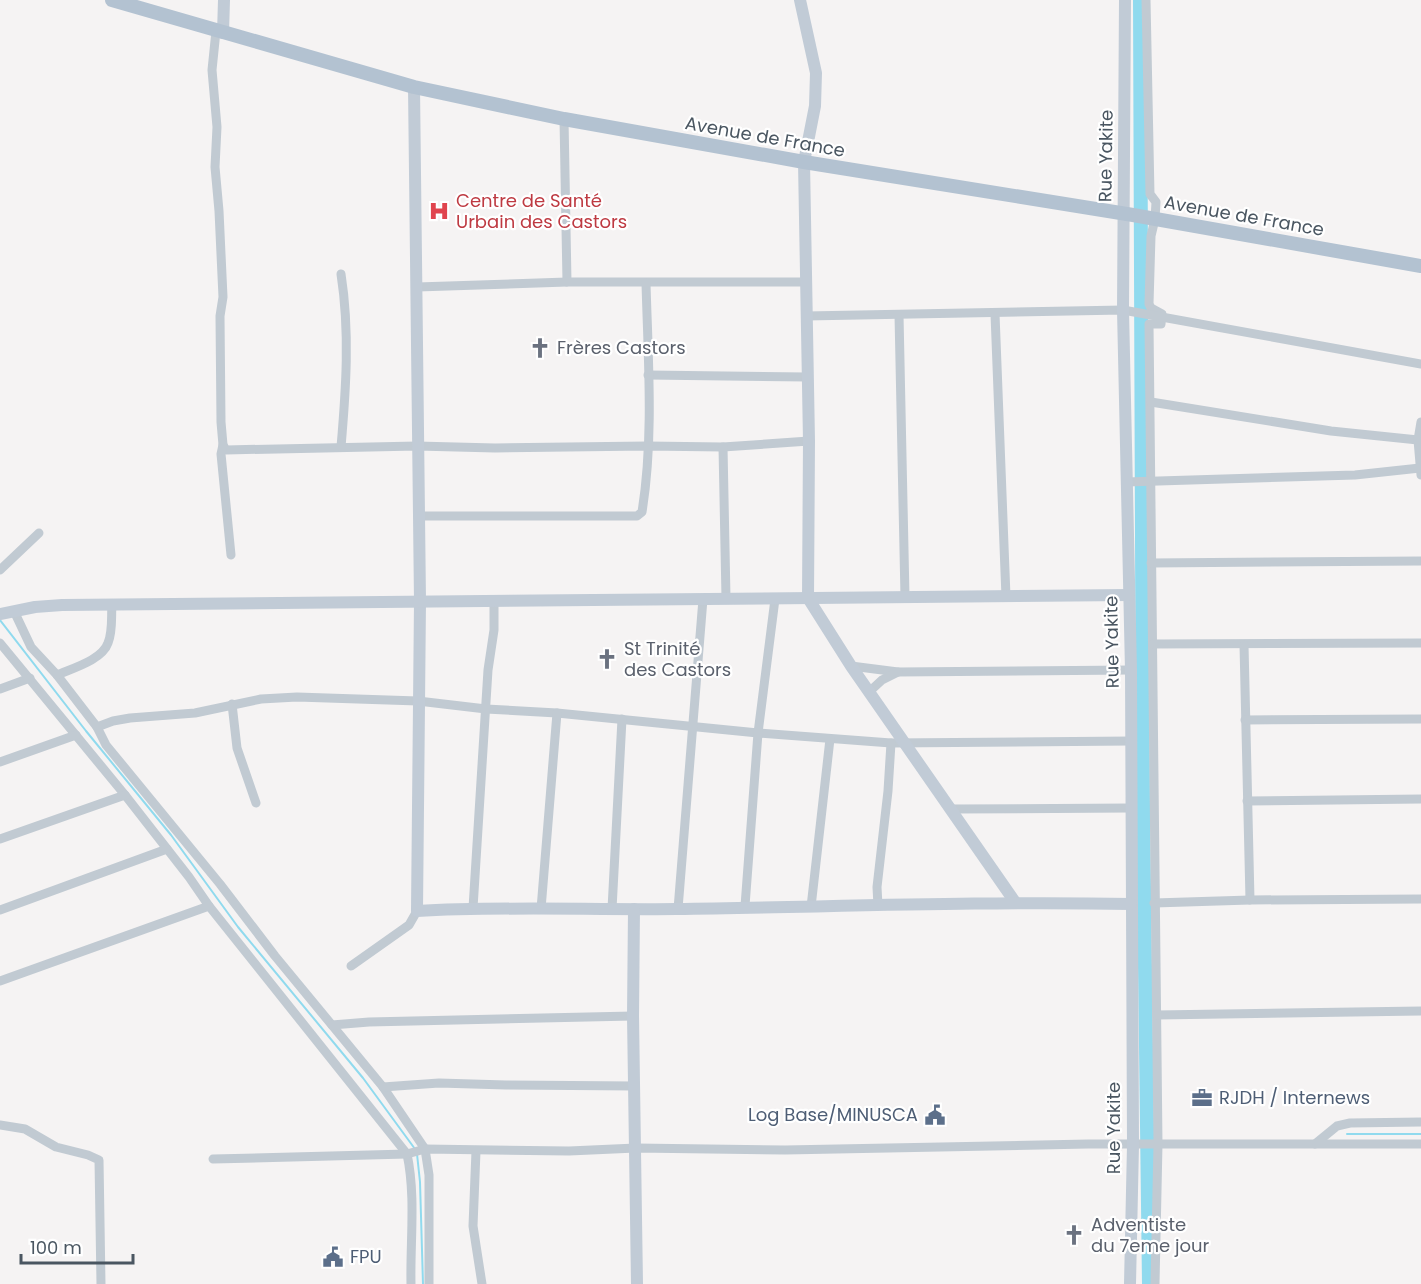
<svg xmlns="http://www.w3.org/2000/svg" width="1421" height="1284" font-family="Poppins,sans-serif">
	<rect width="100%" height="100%" fill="#f5f3f3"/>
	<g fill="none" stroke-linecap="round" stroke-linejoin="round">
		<!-- stream -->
		<g stroke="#90daee" stroke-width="2">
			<polyline points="0,620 86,731 171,835 238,927 363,1078 415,1149"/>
			<polyline points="1347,1134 1421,1134"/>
			<polyline points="417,1154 420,1182 423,1284"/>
		</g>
		<!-- river -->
		<polyline stroke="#90daee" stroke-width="14" points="1140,0 1143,808 1149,1284"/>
		<!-- street -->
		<g stroke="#c1cad2" stroke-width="9">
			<polyline points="1146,0 1150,194 1156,202 1155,219 1151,236 1149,304 1151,308 1162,314 1161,324 1149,324 1158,1144 1155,1284"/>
			<polyline points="216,31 212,70 217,127 215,167 219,211 223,297 220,316 221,422 223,445 226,450 417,446 495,448 647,446 723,447 809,441"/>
			<polyline points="564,119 567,282"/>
			<path d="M341 274C350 332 346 389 341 447"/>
			<polyline points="417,287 567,282 805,282"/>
			<polyline points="995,314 1006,597"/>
			<polyline points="899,315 905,597"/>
			<polyline points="806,316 1123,310 1421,364"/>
			<polyline points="648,375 807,377"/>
			<polyline points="1151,402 1331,431 1418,440"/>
			<polyline points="1421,422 1418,440 1421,475"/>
			<polyline points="223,445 221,454 231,555"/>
			<polyline points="723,447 726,598"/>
			<polyline points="1126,482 1355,475 1420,468"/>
			<path d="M418 516H637L642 512C654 438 648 358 646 283"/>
			<polyline points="1151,563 1421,561"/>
			<polyline points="0,570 39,533"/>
			<polyline points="14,611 31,647 57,675 97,727 106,745 220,884 275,956 383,1087 425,1149 429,1175 429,1284"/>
			<path d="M0 643 125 795 189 877 209 906 407 1154C416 1196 410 1242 411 1284"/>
			<polyline points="1153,644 1421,643"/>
			<polyline points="1244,645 1250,900"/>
			<polyline points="851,666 898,672 1131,670"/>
			<path d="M57 675C73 668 102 660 108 643 113 631 111 617 112 605"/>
			<polyline points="0,689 30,678"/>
			<polyline points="869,692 882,680 898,672"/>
			<polyline points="232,704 237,748 256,803"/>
			<polyline points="1245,720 1421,719"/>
			<polyline points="97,727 113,721 130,718 195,713 261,699 297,697 418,701 486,709 557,713 758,733 891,743 1131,741"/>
			<polyline points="0,762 76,735"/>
			<polyline points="1247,801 1421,799"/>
			<polyline points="952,809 1130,808"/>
			<polyline points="0,839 125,795"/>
			<polyline points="1154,903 1250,900 1421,899"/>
			<polyline points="745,906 758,733 775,599"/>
			<polyline points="878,906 877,887 888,791 891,743"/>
			<polyline points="811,907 830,739"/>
			<polyline points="473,908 488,670 494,630 494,600"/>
			<polyline points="541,909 557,713"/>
			<polyline points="612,909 622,719"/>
			<polyline points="678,909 703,599"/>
			<polyline points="0,910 167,849"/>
			<polyline points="351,966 409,925 417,911"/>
			<polyline points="0,981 209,906"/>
			<polyline points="1157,1015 1421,1011"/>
			<polyline points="332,1025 369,1022 633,1016"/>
			<polyline points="383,1087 439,1083 506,1085 634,1086"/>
			<polyline points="0,1125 25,1129 56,1147 88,1155 99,1160 101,1284"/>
			<polyline points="1315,1144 1337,1126 1350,1123 1421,1122"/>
			<polyline points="476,1151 473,1226 482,1284"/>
			<polyline points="213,1159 407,1154 425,1149 569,1151 636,1148 785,1150 1088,1144 1421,1144"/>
		</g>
		<!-- secondary -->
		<g stroke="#c1cbd6" stroke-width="12">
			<polyline points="800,0 816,73 815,106 804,162 809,441 808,598 851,666 1015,902"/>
			<polyline points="1125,0 1123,310 1131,670 1133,1145 1130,1284"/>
			<polyline points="223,33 224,0"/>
			<path d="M414 87 420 601 417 911C503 906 590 910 676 909 828 907 980 901 1131 904"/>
			<polyline points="0,614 35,607 62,605 1129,595"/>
			<polyline points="634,909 633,1016 637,1284"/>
		</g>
		<!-- primary -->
		<polyline stroke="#b3c2d1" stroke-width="14" points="112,0 414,87 564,119 804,162 1133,215 1421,266"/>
	</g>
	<!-- icons -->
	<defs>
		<g id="hospital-bare" transform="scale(1.62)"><path d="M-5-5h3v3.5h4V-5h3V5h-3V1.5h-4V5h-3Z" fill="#e0444e" stroke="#fff" stroke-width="2.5" paint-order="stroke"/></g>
		<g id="church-bare" transform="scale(1.62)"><path d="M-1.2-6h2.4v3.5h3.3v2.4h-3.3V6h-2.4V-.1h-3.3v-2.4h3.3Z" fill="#6b7280" stroke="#fff" stroke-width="2.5" paint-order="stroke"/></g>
		<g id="office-bare" transform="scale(1.62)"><path d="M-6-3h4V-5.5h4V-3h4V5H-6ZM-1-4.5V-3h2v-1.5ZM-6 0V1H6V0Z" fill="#5c6f8a" stroke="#fff" stroke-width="2.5" paint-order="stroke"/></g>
		<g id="civic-bare" transform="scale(1.62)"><path d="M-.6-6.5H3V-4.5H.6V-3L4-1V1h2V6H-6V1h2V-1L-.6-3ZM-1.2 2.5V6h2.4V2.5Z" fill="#5c6f8a" stroke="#fff" stroke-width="2.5" paint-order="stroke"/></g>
	</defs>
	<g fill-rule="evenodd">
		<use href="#hospital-bare" x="439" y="211"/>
		<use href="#church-bare" x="540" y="348"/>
		<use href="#church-bare" x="607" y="659"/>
		<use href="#office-bare" x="1202" y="1098"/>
		<use href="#civic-bare" x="935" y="1115"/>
		<use href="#church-bare" x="1074" y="1235"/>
		<use href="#civic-bare" x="333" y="1257"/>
	</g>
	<g text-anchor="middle" stroke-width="4.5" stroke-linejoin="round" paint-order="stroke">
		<!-- street labels -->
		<g font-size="18" fill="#4a5661" stroke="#fff">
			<text transform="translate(765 137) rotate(10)" y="6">Avenue de France</text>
			<text transform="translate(1106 156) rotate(-89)" y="6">Rue Yakite</text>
			<text transform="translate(1244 216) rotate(10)" y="6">Avenue de France</text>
			<text transform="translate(1112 642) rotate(-91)" y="6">Rue Yakite</text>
			<text transform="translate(1114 1128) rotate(-90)" y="6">Rue Yakite</text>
		</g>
		<!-- health labels -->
		<g font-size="18" fill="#be3a42" stroke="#fff" text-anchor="start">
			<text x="456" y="207">Centre de Santé<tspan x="456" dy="21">Urbain des Castors</tspan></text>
		</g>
		<!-- worship labels -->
		<g font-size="18" fill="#5b616d" stroke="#fff" text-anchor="start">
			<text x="557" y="354">Frères Castors</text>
			<text x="624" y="655">St Trinité<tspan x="624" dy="21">des Castors</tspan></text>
			<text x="1091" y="1231">Adventiste<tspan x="1091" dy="21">du 7eme jour</tspan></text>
		</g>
		<!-- service labels -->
		<g font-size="18" fill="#4e5e75" stroke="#fff" text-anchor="start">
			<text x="1219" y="1104">RJDH / Internews</text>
			<text x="918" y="1121" text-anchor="end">Log Base/MINUSCA</text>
			<text x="350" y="1263">FPU</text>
		</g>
	</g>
	<!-- scale -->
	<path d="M21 1254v9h112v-9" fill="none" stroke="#4a5661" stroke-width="3"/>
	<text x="30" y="1254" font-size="18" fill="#4a5661" stroke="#ffffff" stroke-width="4.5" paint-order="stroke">100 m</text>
</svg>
